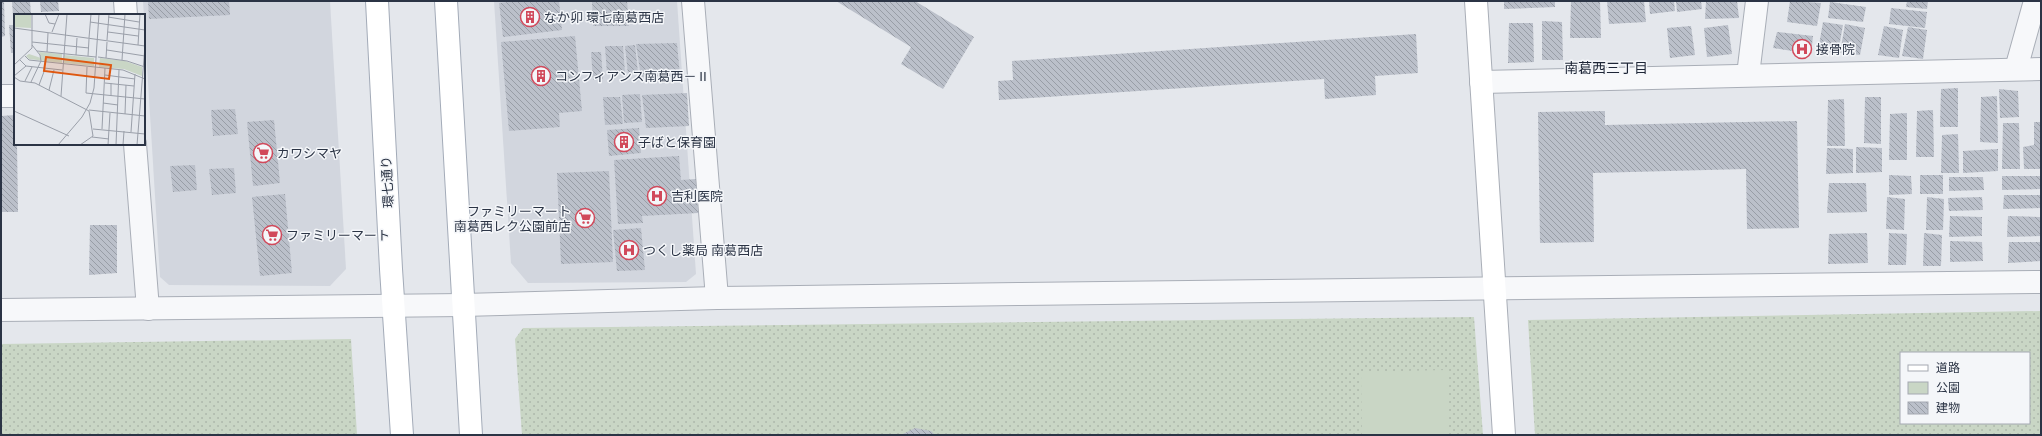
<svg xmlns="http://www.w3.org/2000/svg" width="2042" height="436" font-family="Roboto,'Noto Sans JP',sans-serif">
	<defs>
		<pattern id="green-dots" width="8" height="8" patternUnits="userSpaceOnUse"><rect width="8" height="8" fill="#c9d6c5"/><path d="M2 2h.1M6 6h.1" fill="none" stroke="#adb8ab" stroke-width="1.8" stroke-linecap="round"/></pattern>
		<pattern id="building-back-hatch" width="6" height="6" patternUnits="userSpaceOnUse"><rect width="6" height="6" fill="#bbc0ca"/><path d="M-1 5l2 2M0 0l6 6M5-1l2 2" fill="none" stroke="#989da6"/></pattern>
	</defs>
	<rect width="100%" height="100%" fill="#e4e7ec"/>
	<!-- built -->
	<g fill="#d2d6de">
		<polygon points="143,1 330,1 346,269 330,286 169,285 160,277"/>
		<polygon points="494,1 677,1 696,274 686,282 528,283 511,263"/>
	</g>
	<!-- green -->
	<g fill="url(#green-dots)" fill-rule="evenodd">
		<path d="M2041 311V435H1535L1528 320ZM1901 353H2029V423H1901Z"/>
		<polygon points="1474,317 1483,435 522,435 515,339 523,328"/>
		<polygon points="351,339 357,435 1,435 1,344"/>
	</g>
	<!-- pitch -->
	<polygon fill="#c9d6c5" points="1447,370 1447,435 1362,435 1361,372"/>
	<!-- building -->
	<g fill="url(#building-back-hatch)">
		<polygon points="1,1 4,1 5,36 1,37"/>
		<polygon points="12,1 30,1 31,15 13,16"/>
		<polygon points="40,1 58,1 59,11 41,12"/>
		<polygon points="148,1 229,1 230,15 149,19"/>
		<polygon points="516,1 559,1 562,30 503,37 499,3"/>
		<polygon points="592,1 627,1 629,26 593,26"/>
		<polygon points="836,1 915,1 974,37 943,89 901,64 911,47"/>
		<polygon points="1504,1 1555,1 1555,7 1504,9"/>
		<polygon points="1571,1 1600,1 1601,38 1570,38"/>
		<polygon points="1607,1 1644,1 1646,22 1609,24"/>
		<polygon points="1649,1 1674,1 1675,11 1650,14"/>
		<polygon points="1676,1 1701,1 1702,9 1677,12"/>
		<polygon points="1737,1 1739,18 1705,19 1706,2"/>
		<polygon points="1790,1 1821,3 1817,26 1787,22"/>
		<polygon points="1907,1 1928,1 1927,9 1906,7"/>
		<polygon points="1830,2 1866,7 1863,22 1828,18"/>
		<polygon points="1891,8 1927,12 1925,28 1889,24"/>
		<polygon points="1542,21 1562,22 1563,60 1542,60"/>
		<polygon points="1823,22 1843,25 1838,53 1818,51"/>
		<polygon points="1509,23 1533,23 1534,62 1508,63"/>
		<polygon points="1845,24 1865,28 1860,55 1840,53"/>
		<polygon points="9,25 15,25 15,53 11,53"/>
		<polygon points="1728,25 1732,54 1707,57 1704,28"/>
		<polygon points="1691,26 1695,55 1670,58 1667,28"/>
		<polygon points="1884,26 1903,30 1899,58 1878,55"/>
		<polygon points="1908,27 1927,30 1923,59 1902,56"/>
		<polygon points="1777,32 1813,36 1811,54 1773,48"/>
		<polygon points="1416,34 1418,73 1375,76 1376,95 1325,99 1324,79 999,100 998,81 1013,80 1012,61"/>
		<polygon points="575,36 582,111 559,113 560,127 509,131 501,42"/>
		<polygon points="677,43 680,76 641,77 636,44"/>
		<polygon points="635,45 638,73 628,74 625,46"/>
		<polygon points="605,46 623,46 625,73 607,74"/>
		<polygon points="591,52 601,52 603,79 593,80"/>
		<polygon points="1958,88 1958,127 1940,127 1941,89"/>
		<polygon points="1999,89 2018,91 2019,117 2000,118"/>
		<polygon points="687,93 689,126 646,128 642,95"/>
		<polygon points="640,94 642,122 624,123 622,95"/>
		<polygon points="1997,96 1998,143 1980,142 1981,97"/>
		<polygon points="603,97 620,97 623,124 605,125"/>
		<polygon points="1865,97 1881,97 1881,144 1864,143"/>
		<polygon points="1844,99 1845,146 1827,146 1828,100"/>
		<polygon points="235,109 238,134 213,136 211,110"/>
		<polygon points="1933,110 1934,157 1916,157 1917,111"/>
		<polygon points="1605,111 1605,125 1797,121 1799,228 1747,229 1746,169 1593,173 1594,242 1540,243 1538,112"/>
		<polygon points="1907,113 1907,160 1889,160 1890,114"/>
		<polygon points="15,115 15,144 17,144 18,212 1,212 1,116"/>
		<polygon points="274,120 280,183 253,186 247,122"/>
		<polygon points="2034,122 2041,122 2041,169 2024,169 2023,147 2034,145"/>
		<polygon points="2003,123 2019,123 2020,169 2002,169"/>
		<polygon points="639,128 641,153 609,156 607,130"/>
		<polygon points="1958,134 1959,173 1941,173 1942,135"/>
		<polygon points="1856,147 1882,148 1882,172 1856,173"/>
		<polygon points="1827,148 1853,149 1853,173 1826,174"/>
		<polygon points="1998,149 1998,171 1963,173 1963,151"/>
		<polygon points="679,156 681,180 696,179 698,213 642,216 643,223 618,224 614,160"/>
		<polygon points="195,165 197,190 173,192 170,166"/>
		<polygon points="234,168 236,193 212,195 209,169"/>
		<polygon points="609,171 613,262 561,264 557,173"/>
		<polygon points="1889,175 1911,176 1912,194 1889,195"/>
		<rect x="1920" y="175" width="23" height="19"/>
		<polygon points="2002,176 2041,176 2041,189 2002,190"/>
		<polygon points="1949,177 1983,177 1984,190 1949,191"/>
		<polygon points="1829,183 1866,183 1867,212 1827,213"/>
		<polygon points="285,194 292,273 260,276 252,197"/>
		<polygon points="2004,195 2041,195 2041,208 2003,209"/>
		<polygon points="1887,197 1905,199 1904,230 1886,229"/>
		<polygon points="1927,197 1944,199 1943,230 1926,230"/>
		<polygon points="1982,197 1983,210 1949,211 1948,198"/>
		<polygon points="1950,216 1982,217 1982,236 1949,237"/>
		<polygon points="2008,216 2040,217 2041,236 2007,237"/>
		<polygon points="90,225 117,225 117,273 89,275"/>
		<polygon points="641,228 645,270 617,271 613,230"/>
		<polygon points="1867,233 1868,263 1828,264 1829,234"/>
		<polygon points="1889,233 1907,234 1906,265 1888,265"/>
		<polygon points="1924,233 1942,235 1941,266 1923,266"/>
		<polygon points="1950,241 1982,242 1983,261 1950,262"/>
		<polygon points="2009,242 2041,242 2041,261 2008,263"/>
		<polygon points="915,428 931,431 935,435 901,435"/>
	</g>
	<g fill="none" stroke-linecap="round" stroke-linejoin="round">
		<!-- street casing -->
		<g stroke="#a9aeb7" stroke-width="24">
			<g id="street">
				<polyline points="125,1 126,15"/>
				<polyline points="693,1 717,298"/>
				<polyline points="2016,69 2035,1"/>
				<polyline points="1748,75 1757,1"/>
				<polyline points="1481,82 2041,69"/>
				<polyline points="1,96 15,96"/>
				<polyline points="135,144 148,309"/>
				<polyline points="1,310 463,305 717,298 1021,294 2041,282"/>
			</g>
		</g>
		<!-- secondary casing -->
		<g stroke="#a9aeb7" stroke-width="24">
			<polyline id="secondary" points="1476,1 1504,435"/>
		</g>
		<!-- primary casing -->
		<g stroke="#a3abb8" stroke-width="24">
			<g id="primary">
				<polyline points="377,1 391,269 402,435"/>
				<polyline points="446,1 471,435"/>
			</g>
		</g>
		<!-- street -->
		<use href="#street" stroke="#f7f8fa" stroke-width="22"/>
		<!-- secondary -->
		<use href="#secondary" stroke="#fff" stroke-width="22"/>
		<!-- primary -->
		<use href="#primary" stroke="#fff" stroke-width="22"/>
	</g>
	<!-- icons -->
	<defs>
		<g id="building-ring" transform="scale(1)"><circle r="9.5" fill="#f4f6f9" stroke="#d1495b" stroke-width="1.5"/><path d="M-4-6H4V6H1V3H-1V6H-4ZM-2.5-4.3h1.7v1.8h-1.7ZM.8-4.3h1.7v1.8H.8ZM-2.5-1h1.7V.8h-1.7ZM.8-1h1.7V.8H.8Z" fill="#d1495b"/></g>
		<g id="hospital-ring" transform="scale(1)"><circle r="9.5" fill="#f4f6f9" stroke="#d1495b" stroke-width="1.5"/><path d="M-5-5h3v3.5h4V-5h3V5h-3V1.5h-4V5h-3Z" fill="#d1495b"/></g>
		<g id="supermarket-ring" transform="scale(1)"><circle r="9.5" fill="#f4f6f9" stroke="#d1495b" stroke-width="1.5"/><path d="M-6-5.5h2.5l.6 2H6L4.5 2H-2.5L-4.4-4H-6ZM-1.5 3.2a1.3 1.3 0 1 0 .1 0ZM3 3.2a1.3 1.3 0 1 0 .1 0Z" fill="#d1495b"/></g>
	</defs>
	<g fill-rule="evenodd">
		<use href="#building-ring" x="530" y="17"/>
		<use href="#hospital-ring" x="1802" y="49"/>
		<use href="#building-ring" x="541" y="76"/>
		<use href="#building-ring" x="624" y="142"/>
		<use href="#supermarket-ring" x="263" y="153"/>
		<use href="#hospital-ring" x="657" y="196"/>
		<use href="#supermarket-ring" x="585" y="218"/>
		<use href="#supermarket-ring" x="272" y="235"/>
		<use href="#hospital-ring" x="629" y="250"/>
	</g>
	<g text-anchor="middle" stroke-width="3" stroke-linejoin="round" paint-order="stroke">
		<!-- poi labels -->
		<g font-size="13" fill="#2b3445" stroke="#f4f6f9" text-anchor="start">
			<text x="544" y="22">なか卯 環七南葛西店</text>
			<text x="1816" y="54">接骨院</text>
			<text x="555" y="81">コンフィアンス南葛西－Ⅱ</text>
			<text x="638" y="147">子ばと保育園</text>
			<text x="277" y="158">カワシマヤ</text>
			<text x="671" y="201">吉利医院</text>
			<text x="571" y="216" text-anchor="end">ファミリーマート<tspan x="571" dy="15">南葛西レク公園前店</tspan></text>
			<text x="286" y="240">ファミリーマート</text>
			<text x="643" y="255">つくし薬局 南葛西店</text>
		</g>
		<!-- street labels -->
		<g font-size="13" fill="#2b3445" stroke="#f4f6f9">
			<text transform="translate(387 182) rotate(-93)" y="5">環七通り</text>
		</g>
		<!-- neighbourhood labels -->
		<g font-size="14" fill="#1d2536" stroke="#f4f6f9">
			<text x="1606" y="73">南葛西三丁目</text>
		</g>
	</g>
	<!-- overview -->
	<g transform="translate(14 14)">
		<rect width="131" height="131" fill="#e4e7ec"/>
		<path d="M0 0H17V14L0 13ZM25 38 48 40V49L15 45 12 42 15 40 27 44ZM50 41 80 44V52L50 49ZM86 44 111 47 128 53V62L110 55 85 53Z" fill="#c9d6c5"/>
		<path fill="none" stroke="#9a9fa9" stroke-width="1" d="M31 0 35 9 41 10M94 3 125 8M76 8 131 16M0 14 131 32 123 131M38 18 45 0M94 18 124 22M75 24 77 0M93 26 95 0M18 28 75 34M124 31 126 0M93 36 131 42M23 37 82 43M33 38 34 19M62 41 63 24M11 42 15 46 109 56 131 65M74 42 75 25M84 43 113 47 131 53M92 44 93 28M6 46 12 52 48 56M108 46 111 0M0 51 18 34V0M73 53 72 79 131 85M91 61 121 65M0 62 12 52M0 63 6 67 21 69 75 97 79 122 66 131M11 67 18 53M17 68 27 47 26 41 18 31M91 69 120 72M25 71 31 55M35 76 40 56M47 82 53 0M97 82V69M89 89 104 91M75 96 131 102M0 97 55 122M111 100 112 71M79 115 131 120M88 115 91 54M117 118 121 60M78 123 95 125M44 131 68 103 76 89 80 74 85 0M94 131 96 99M102 131 105 56M109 131 110 117"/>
		<path fill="#df570f" fill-opacity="0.15" stroke="#df570f" stroke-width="2" d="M32 43 97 51 95 65 30 57Z"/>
		<rect width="131" height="131" fill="none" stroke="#2b3445" stroke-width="2"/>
	</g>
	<!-- border -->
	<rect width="2042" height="436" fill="none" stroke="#2b3445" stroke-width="4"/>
	<!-- legend -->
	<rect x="1900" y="352" width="130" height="72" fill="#f4f6f9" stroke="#a4a8b1"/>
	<rect x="1908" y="365" width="20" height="6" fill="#ffffff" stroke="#a4a8b1"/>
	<text x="1936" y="372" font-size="12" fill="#2b3445">道路</text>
	<rect x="1908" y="382" width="20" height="12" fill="#c9d6c5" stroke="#a4a8b1"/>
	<text x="1936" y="392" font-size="12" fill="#2b3445">公園</text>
	<rect x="1908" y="402" width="20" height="12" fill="url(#building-back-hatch)" stroke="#a4a8b1"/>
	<text x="1936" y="412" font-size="12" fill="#2b3445">建物</text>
</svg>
